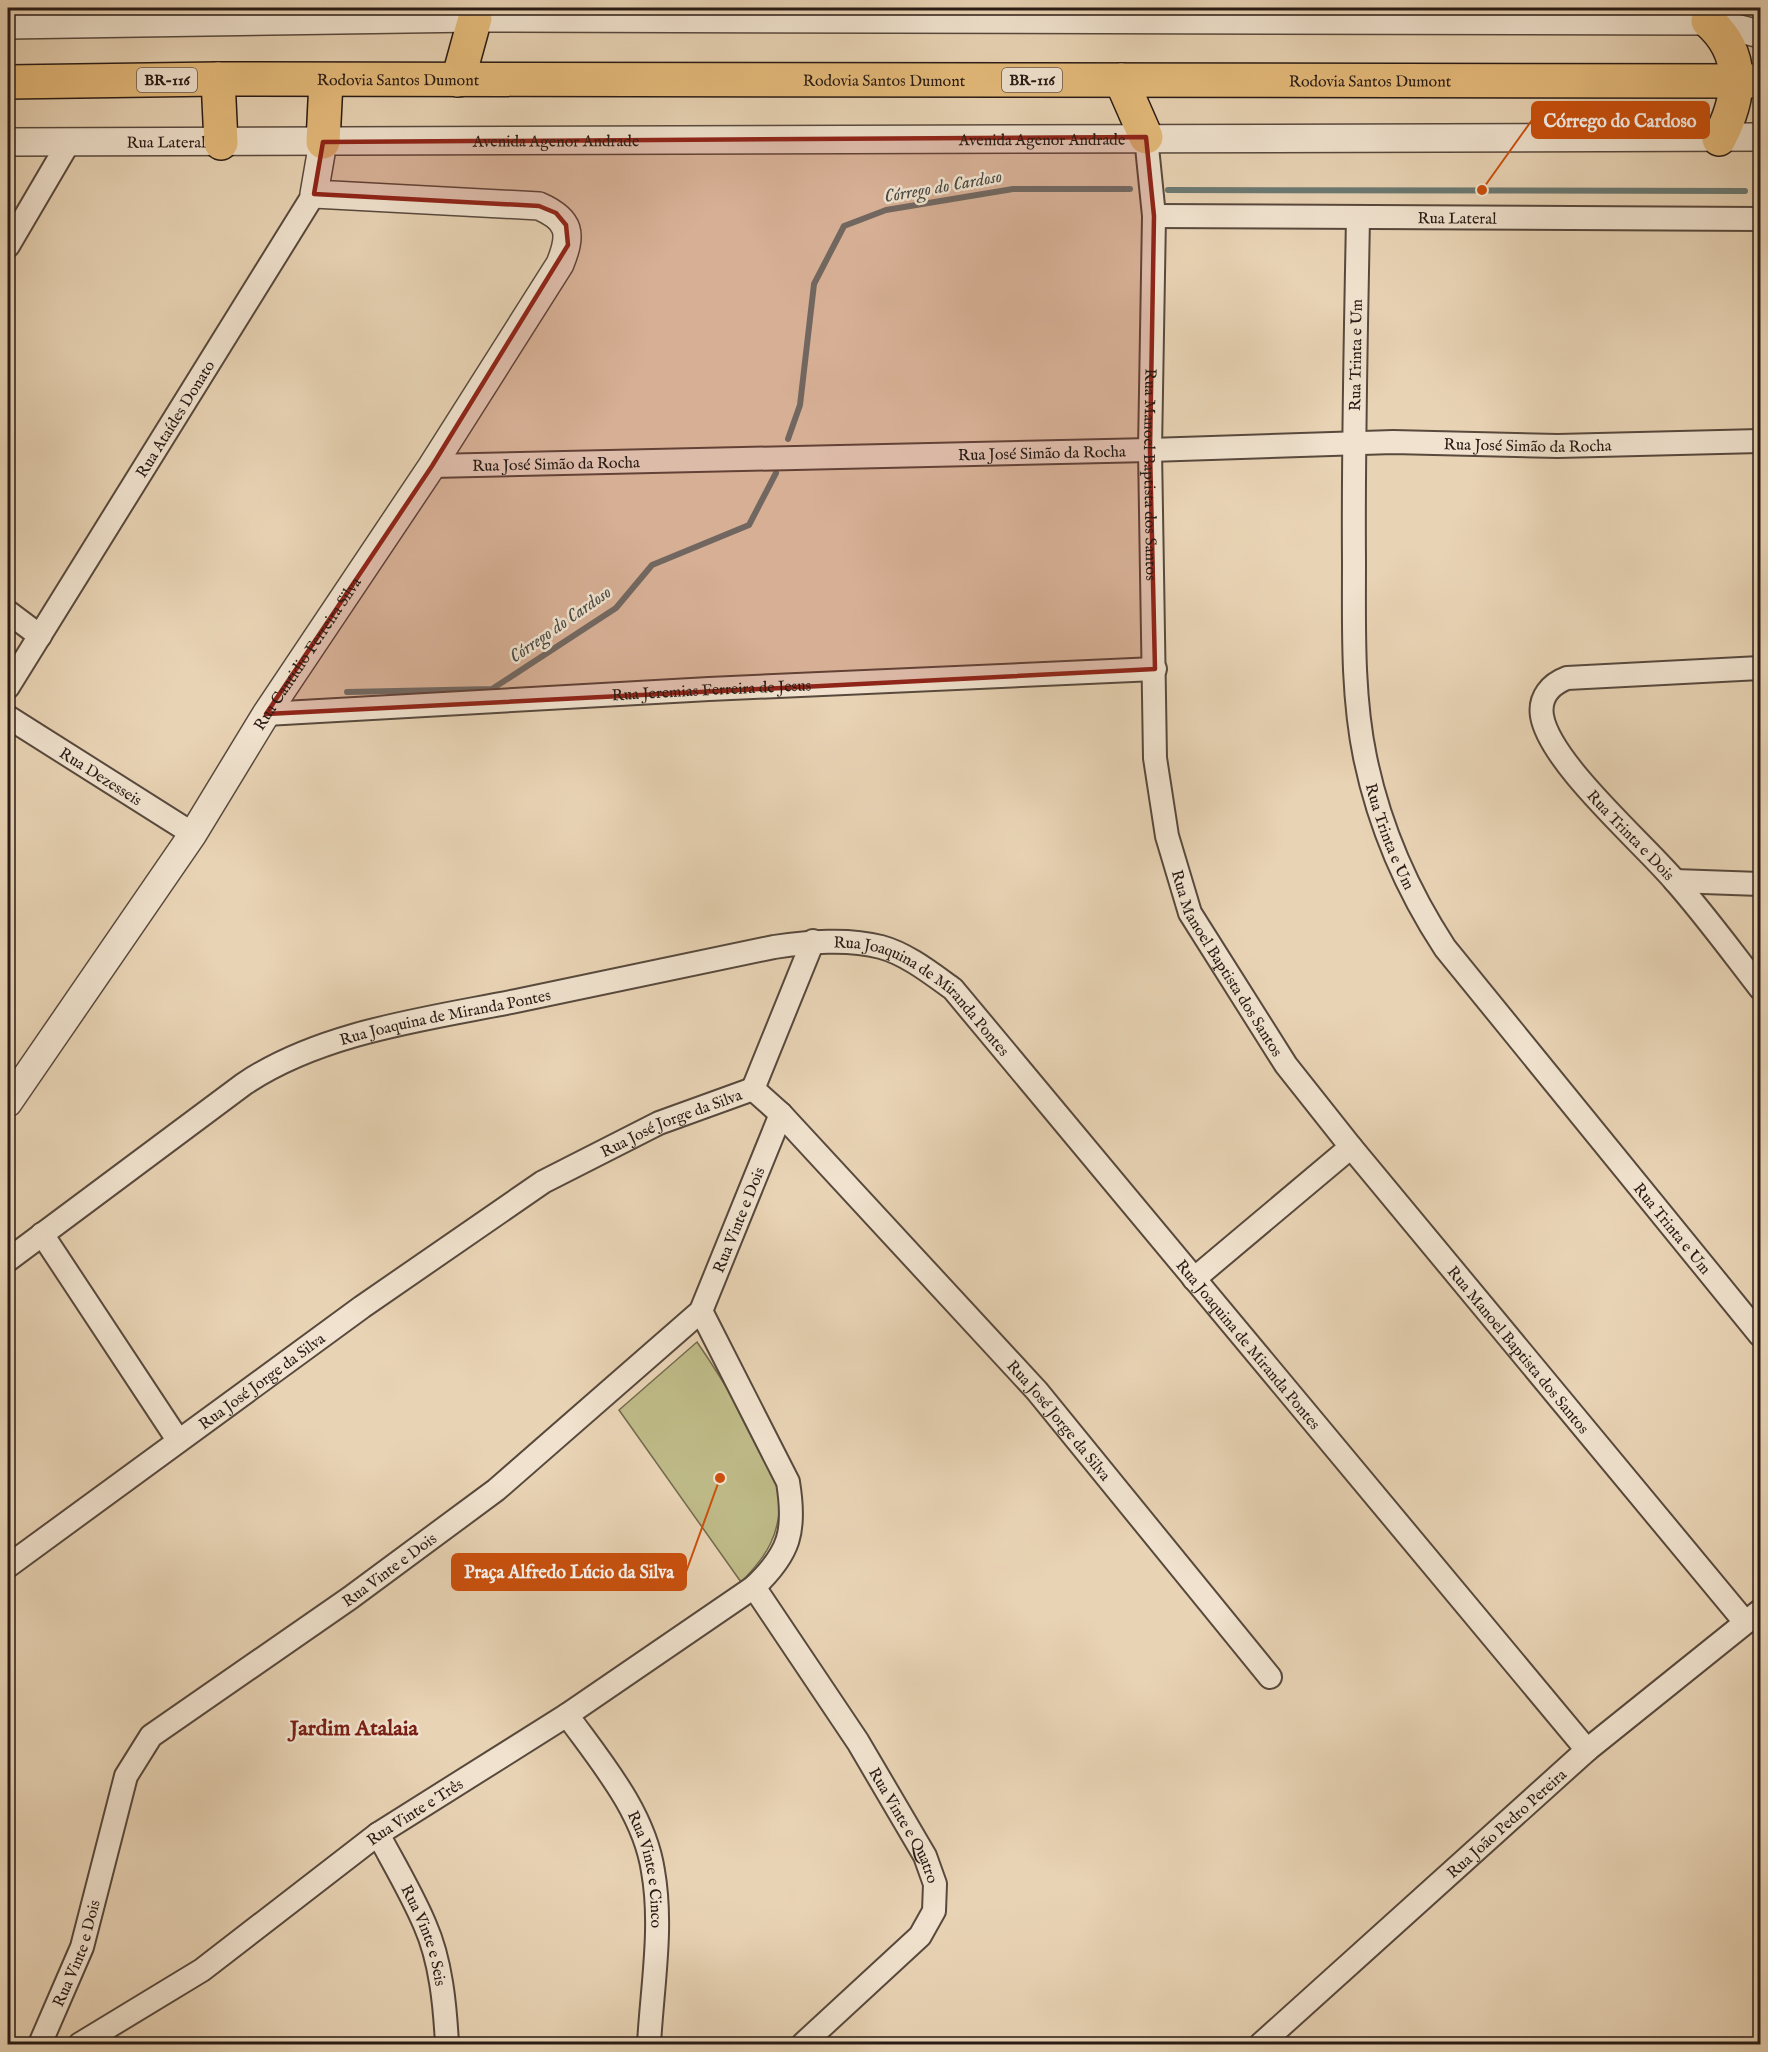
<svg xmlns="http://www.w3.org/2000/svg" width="1768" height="2052" font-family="'IM FELL English',serif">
	<rect width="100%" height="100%" fill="#e8d3b4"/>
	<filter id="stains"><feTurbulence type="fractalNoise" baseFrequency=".00333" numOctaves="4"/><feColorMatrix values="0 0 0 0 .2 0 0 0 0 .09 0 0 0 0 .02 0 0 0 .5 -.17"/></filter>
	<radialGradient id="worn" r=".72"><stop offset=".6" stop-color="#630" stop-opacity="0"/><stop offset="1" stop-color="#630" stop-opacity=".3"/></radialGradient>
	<!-- green -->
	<path fill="#beba87" stroke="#736a4e" stroke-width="1.5" d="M697 1342C715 1368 780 1470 780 1497 780 1535 767 1556 741 1582L619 1410Z"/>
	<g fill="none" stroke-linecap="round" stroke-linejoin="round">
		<!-- stream -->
		<g stroke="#6b7972" stroke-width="6">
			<polyline points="1168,190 1745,191"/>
			<polyline points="788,439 800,405 814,284 844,226 886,210 1013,189 1130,189"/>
			<polyline points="347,692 492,689 616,608 652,565 749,525 776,473"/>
		</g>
		<!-- minor casing -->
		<g stroke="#58493d" stroke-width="26">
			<g id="minor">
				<path id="s1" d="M1146 137 1154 216 1150 450 1155 758 1167 836 1190 913 1286 1065 1351 1147 1745 1622"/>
				<path id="s2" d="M1154 216 1760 219"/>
				<path id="s3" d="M1358 217C1356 332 1353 447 1354 562 1354 626 1352 694 1365 757 1379 825 1407 890 1445 948L1760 1335"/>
				<polyline points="8,246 69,142"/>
				<path id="s4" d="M432 466 1150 450 1393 442 1558 446 1760 441"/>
				<polyline points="8,612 40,636"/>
				<path id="s5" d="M1760 668 1567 678C1551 684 1539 697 1542 716 1550 763 1642 842 1675 881 1705 915 1732 952 1760 988"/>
				<path id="s6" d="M8 687 314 194"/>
				<path id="s7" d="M266 714 709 689 1155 669"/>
				<path id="s8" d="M8 717 193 834"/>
				<polyline points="1675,881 1760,884"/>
				<polyline points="753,1089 813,941"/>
				<polyline points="42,1234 178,1440"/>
				<path id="s9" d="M8 1260 244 1084C321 1032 426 1019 516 1001 602 983 688 965 774 947 808 942 847 938 881 947 907 954 932 974 953 989L1587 1750"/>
				<polyline points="1194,1279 1351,1147"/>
				<path id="s10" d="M8 1566 362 1307 543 1182 659 1123 753 1089 781 1114 1037 1391 1270 1677"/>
				<path id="s11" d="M754 1587 858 1742 925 1856 935 1884 934 1911 920 1936 803 2044"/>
				<path id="s12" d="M567 1715C601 1762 644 1812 653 1871 663 1927 652 1988 649 2044"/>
				<path id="s13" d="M378 1834C394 1864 412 1894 425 1925 441 1961 445 2006 447 2044"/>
				<path id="s14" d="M40 2044 82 1947 126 1776 151 1736 350 1598 496 1490 701 1311 781 1114"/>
				<path id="s15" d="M80 2044 202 1970 378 1834 567 1715 754 1587C790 1553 796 1531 788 1482L701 1311"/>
				<path id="s16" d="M1261 2044 1587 1750 1760 1611"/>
			</g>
		</g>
		<!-- tertiary casing -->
		<g stroke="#58493d" stroke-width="30">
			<g id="tertiary">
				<polyline points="8,25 475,18 1708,21 1760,34"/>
				<path id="s17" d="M8 142 1760 137"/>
				<path id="s18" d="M8 1103 193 834 266 714 432 466 560 264C572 234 571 220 539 206L314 194 323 142"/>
			</g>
		</g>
		<!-- trunk casing -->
		<g stroke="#281b15" stroke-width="36">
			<g id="trunk">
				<path d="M1708 21C1746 54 1741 97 1719 139"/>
				<polyline points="218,79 221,143"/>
				<polyline points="458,80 475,18"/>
				<polyline points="1121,80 1146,137"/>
				<path id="s19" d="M8 82 218 79 1760 81"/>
				<polyline points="323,142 326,81"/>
			</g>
		</g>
		<!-- minor -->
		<use href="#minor" stroke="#f0e2ce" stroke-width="22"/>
		<!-- tertiary -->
		<use href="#tertiary" stroke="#f0e2ce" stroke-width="27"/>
		<!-- trunk -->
		<use href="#trunk" stroke="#e4ba7a" stroke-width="33"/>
	</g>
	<!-- marked area -->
	<path fill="#8f2418" fill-opacity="0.2" stroke="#8f2418" stroke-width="4.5" stroke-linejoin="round" d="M1146 137 1154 216 1150 450 1155 669 266 714 432 466 568 245 566 225 556 213 539 206 314 194 323 142Z"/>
	<g text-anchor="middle" stroke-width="5" stroke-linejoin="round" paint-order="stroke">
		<!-- shield labels -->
		<g fill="#f0e2ce" stroke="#64574c" stroke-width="1.5">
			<rect x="137" y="68" width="60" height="24" rx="4.5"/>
			<rect x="1002" y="68" width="60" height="24" rx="4.5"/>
		</g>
		<g font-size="15" font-weight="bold" fill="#281b15">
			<text x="167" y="85">BR-116</text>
			<text x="1032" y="85">BR-116</text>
		</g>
		<!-- street labels -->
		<g font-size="16" fill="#281b15" stroke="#f0e2ce">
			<text dy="6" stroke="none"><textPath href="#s19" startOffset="390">Rodovia Santos Dumont</textPath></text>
			<text dy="6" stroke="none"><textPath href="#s19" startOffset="876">Rodovia Santos Dumont</textPath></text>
			<text dy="6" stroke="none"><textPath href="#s19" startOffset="1362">Rodovia Santos Dumont</textPath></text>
			<text dy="6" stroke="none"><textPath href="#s17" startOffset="1034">Avenida Agenor Andrade</textPath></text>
			<text dy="6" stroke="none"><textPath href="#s17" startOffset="548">Avenida Agenor Andrade</textPath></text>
			<text dy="6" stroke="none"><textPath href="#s17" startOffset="158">Rua Lateral</textPath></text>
			<text dy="6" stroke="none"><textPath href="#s2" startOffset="303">Rua Lateral</textPath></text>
			<text transform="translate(1355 355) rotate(-89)" y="6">Rua Trinta e Um</text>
			<text dy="6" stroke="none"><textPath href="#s6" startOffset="316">Rua Ataídes Donato</textPath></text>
			<text dy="6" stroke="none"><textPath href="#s4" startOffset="1096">Rua José Simão da Rocha</textPath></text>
			<text dy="6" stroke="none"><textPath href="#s4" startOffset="610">Rua José Simão da Rocha</textPath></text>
			<text dy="6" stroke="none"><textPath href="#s4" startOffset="124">Rua José Simão da Rocha</textPath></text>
			<text dy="6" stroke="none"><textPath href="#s1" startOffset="338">Rua Manoel Baptista dos Santos</textPath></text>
			<text dy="6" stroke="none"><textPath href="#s18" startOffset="540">Rua Cantidio Ferreira Silva</textPath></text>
			<text dy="6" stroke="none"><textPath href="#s7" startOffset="446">Rua Jeremias Ferreira de Jesus</textPath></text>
			<text dy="6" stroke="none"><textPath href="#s8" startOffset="110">Rua Dezesseis</textPath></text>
			<text dy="6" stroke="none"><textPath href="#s5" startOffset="393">Rua Trinta e Dois</textPath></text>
			<text dy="6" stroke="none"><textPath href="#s3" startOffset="624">Rua Trinta e Um</textPath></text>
			<text dy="6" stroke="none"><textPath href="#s1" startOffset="842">Rua Manoel Baptista dos Santos</textPath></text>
			<text dy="6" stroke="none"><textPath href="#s9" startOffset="1012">Rua Joaquina de Miranda Pontes</textPath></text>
			<text dy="6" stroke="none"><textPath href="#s9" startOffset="508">Rua Joaquina de Miranda Pontes</textPath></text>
			<text dy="6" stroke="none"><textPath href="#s10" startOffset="800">Rua José Jorge da Silva</textPath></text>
			<text dy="6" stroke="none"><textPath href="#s14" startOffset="1124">Rua Vinte e Dois</textPath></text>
			<text dy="6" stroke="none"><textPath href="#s3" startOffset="1110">Rua Trinta e Um</textPath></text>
			<text dy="6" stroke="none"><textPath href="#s9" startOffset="1498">Rua Joaquina de Miranda Pontes</textPath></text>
			<text dy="6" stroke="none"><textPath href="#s1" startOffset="1328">Rua Manoel Baptista dos Santos</textPath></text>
			<text dy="6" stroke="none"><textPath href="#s10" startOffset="314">Rua José Jorge da Silva</textPath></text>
			<text dy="6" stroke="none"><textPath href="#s10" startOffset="1340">Rua José Jorge da Silva</textPath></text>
			<text dy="6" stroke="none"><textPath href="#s14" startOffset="620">Rua Vinte e Dois</textPath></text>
			<text dy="6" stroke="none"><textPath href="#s15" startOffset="408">Rua Vinte e Três</textPath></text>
			<text dy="6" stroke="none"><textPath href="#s16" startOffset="330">Rua João Pedro Pereira</textPath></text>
			<text dy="6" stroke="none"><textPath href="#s11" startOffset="282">Rua Vinte e Quatro</textPath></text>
			<text dy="6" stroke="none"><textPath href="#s12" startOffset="177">Rua Vinte e Cinco</textPath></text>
			<text dy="6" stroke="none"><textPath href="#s13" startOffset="112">Rua Vinte e Seis</textPath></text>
			<text dy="6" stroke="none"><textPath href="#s14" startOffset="98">Rua Vinte e Dois</textPath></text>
		</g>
		<!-- water labels -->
		<g font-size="18" font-style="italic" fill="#494a44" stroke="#f0e2ce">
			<text transform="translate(943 186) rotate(-10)" y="6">Córrego do Cardoso</text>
			<text transform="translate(560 624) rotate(-35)" y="6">Córrego do Cardoso</text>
		</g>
		<!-- district labels -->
		<g font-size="22" font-weight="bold" fill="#7a1f14" stroke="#f0e2ce">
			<text x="354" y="1735">Jardim Atalaia</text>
		</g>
	</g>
	<!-- callouts -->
	<path fill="none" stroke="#cb500d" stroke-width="2" d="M1482 190L1532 120M720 1478L686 1572"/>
	<g fill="#cb500d" stroke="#f0e2ce" stroke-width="2">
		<circle cx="1482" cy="190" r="6"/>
		<circle cx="720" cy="1478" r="6"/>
	</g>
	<g fill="#cb500d" stroke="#cb500d" stroke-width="2">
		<rect x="1532" y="102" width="177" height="36" rx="6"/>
		<rect x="452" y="1554" width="234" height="36" rx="6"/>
	</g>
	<g font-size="18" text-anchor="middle" font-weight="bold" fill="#fff">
		<text x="1620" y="127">Córrego do Cardoso</text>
		<text x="569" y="1578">Praça Alfredo Lúcio da Silva</text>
	</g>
	<!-- margin -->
	<rect width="1768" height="2052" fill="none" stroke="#e8d3b4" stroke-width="30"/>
	<rect x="9" y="9" width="1750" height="2034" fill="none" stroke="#281b15" stroke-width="3"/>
	<rect x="15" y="15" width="1738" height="2022" fill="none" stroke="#281b15" stroke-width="1.5"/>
	<rect width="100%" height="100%" filter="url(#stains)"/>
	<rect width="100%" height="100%" fill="url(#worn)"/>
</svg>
